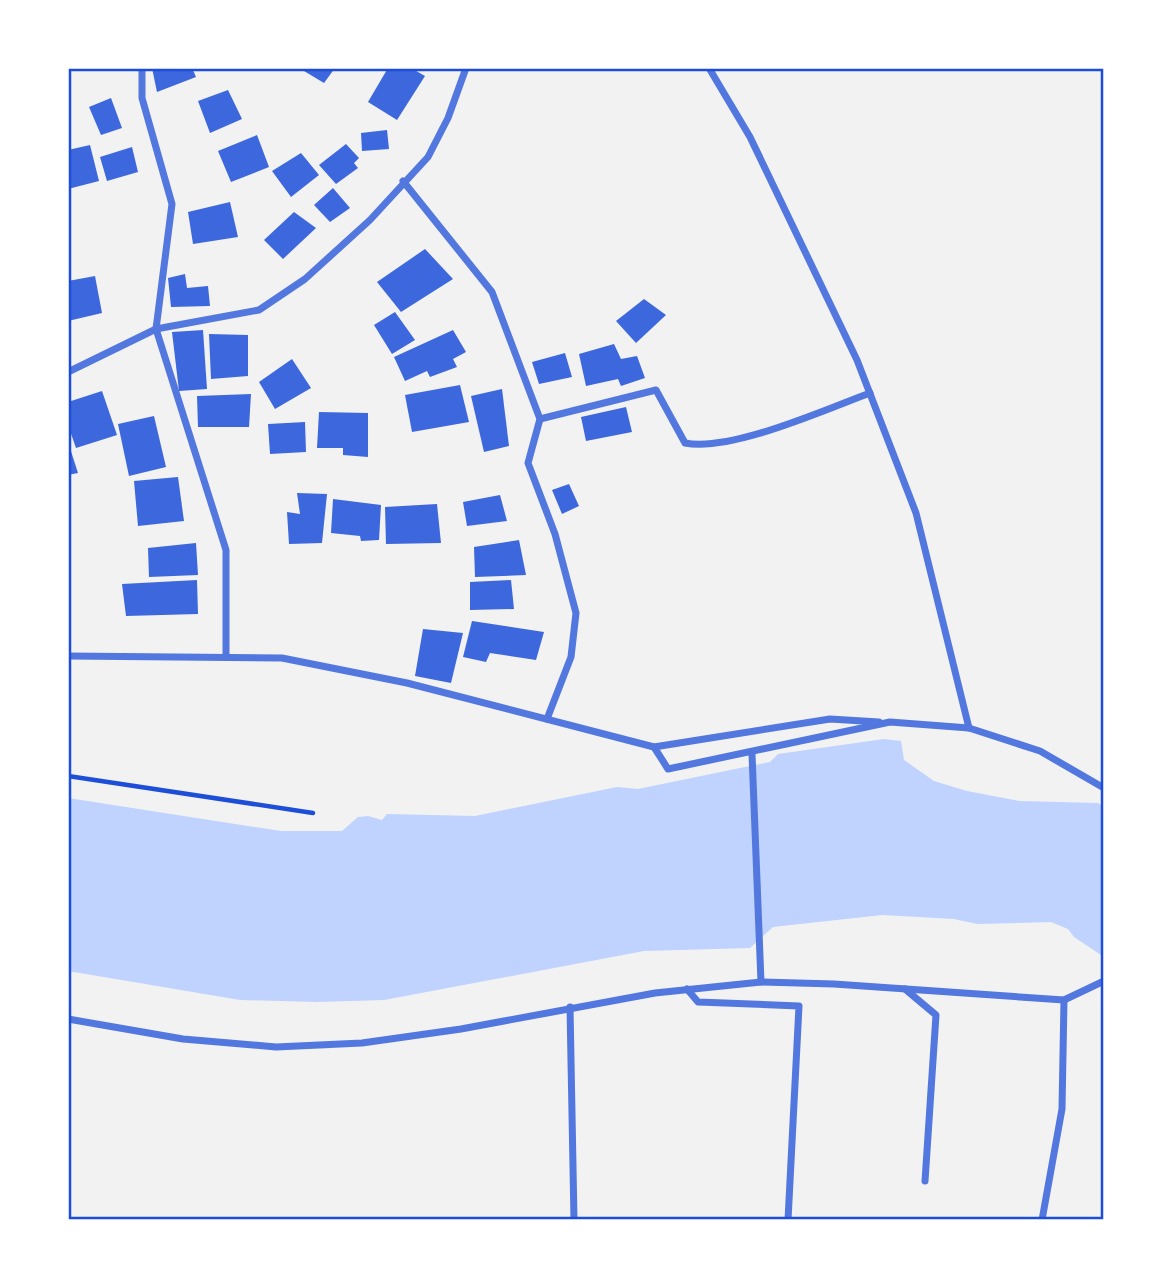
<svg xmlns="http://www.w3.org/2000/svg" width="1172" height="1288" font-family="'Roboto Condensed',sans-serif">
	<rect width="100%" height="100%" fill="#f2f2f2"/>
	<!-- water -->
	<polygon fill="#bfd3fe" points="884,739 901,741 904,760 934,781 967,791 1019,801 1098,803 1104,807 1104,957 1074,937 1068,929 1051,922 977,924 954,919 882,915 773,927 750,948 644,951 384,1000 317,1002 240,1000 68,971 68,798 281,831 342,831 358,817 368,816 382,820 387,814 475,816 617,787 638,789 740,768 770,762 778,754"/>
	<!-- building -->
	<g fill="#3d67dc">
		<polygon points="152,68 192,68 196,77 157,92"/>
		<polygon points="299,68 335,68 324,83"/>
		<polygon points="388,68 411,68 425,76 397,120 368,102"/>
		<polygon points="228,90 242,119 210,133 198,101"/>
		<polygon points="111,98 122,128 101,135 89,107"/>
		<polygon points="387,130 389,149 362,151 361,133"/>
		<polygon points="257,135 269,167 231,182 218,151"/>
		<polygon points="346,144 359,158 354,163 358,168 336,184 319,165"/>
		<polygon points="90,145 99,181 68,189 68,150"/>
		<polygon points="132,147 138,172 107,181 100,157"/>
		<polygon points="301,153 319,175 291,197 272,171"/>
		<polygon points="333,188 350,208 330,222 314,205"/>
		<polygon points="230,202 238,237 193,244 188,212"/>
		<polygon points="294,212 316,228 283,259 264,240"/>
		<polygon points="425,249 453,279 401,312 377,282"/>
		<polygon points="185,274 187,288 208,286 210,306 171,307 168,278"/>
		<polygon points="95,276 102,313 68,321 68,281"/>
		<polygon points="644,299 666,315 636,343 616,321"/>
		<polygon points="395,312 415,340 392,354 374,325"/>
		<polygon points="203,330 207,389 179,391 172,332"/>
		<polygon points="453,330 466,352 453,359 457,367 430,377 427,371 405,381 394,357"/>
		<polygon points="209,334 248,335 248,376 211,379"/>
		<polygon points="614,344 621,359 637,356 645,378 621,386 618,379 586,386 579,354"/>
		<polygon points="565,353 572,377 539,384 532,362"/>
		<polygon points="292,359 311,388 275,409 259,382"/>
		<polygon points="460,385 469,422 412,432 405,395"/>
		<polygon points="502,389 509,446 484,452 471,396"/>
		<polygon points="102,391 117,435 76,448 68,425 68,402"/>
		<polygon points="251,394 249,427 198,427 197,396"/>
		<polygon points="626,407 632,432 586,441 581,417"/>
		<polygon points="319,412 368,413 368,457 343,455 343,448 317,448"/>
		<polygon points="154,416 166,467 129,476 118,424"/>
		<polygon points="305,422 306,452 270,454 268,424"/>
		<polygon points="68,442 78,473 68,475"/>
		<polygon points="178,477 184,521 138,526 134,481"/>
		<polygon points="569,484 579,506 562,514 552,490"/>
		<polygon points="297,493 327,494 322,543 289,544 287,512 300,514"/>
		<polygon points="500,495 507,521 467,526 463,502"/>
		<polygon points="333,499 381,505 379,540 361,541 360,536 331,533"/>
		<polygon points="437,504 441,543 386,544 385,507"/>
		<polygon points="519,540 526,575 475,577 474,547"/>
		<polygon points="196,543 198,575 149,577 148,548"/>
		<polygon points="197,580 198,614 126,616 122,584"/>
		<polygon points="511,580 514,609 470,610 470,582"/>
		<polygon points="472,621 544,632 536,660 490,653 486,662 463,657"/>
		<polygon points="423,629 463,633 451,683 415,676"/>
	</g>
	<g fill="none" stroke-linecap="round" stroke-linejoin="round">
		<!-- path -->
		<polyline stroke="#1d4ed8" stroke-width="4.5" points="68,776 313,813"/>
		<!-- minor -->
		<g stroke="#5277de" stroke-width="7">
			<polyline points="142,68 142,98 172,204 156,329 226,550 226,656"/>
			<polyline points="709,68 750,137 857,360 916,513 969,728"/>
			<polyline points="403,181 492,292 540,419 528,463 555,534 576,613 571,657 547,719"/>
			<polyline points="68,372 156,329 259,310 305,279 370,220 428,157 448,118 466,68"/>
			<path d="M540 419 656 390 685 443C731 452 824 410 870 393"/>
			<polyline points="68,656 282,658 407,683 654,747 668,769 890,722 969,728 1040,751 1104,788"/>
			<polyline points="654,747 830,719 879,722"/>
			<polyline points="752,754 761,982"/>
			<polyline points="687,989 698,1002 799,1006 788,1220"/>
			<polyline points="905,989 936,1015 925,1181"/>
			<polyline points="570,1007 574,1220"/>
			<polyline points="68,1019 183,1039 276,1047 362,1043 461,1029 655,993 761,982 834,984 1064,1000 1104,981"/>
			<polyline points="1042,1220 1062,1109 1064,1000"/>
		</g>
	</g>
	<!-- border -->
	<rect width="1172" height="1288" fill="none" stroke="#ffffff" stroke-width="140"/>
	<rect x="70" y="70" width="1032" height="1148" fill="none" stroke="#1d4ed8" stroke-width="2.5"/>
</svg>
